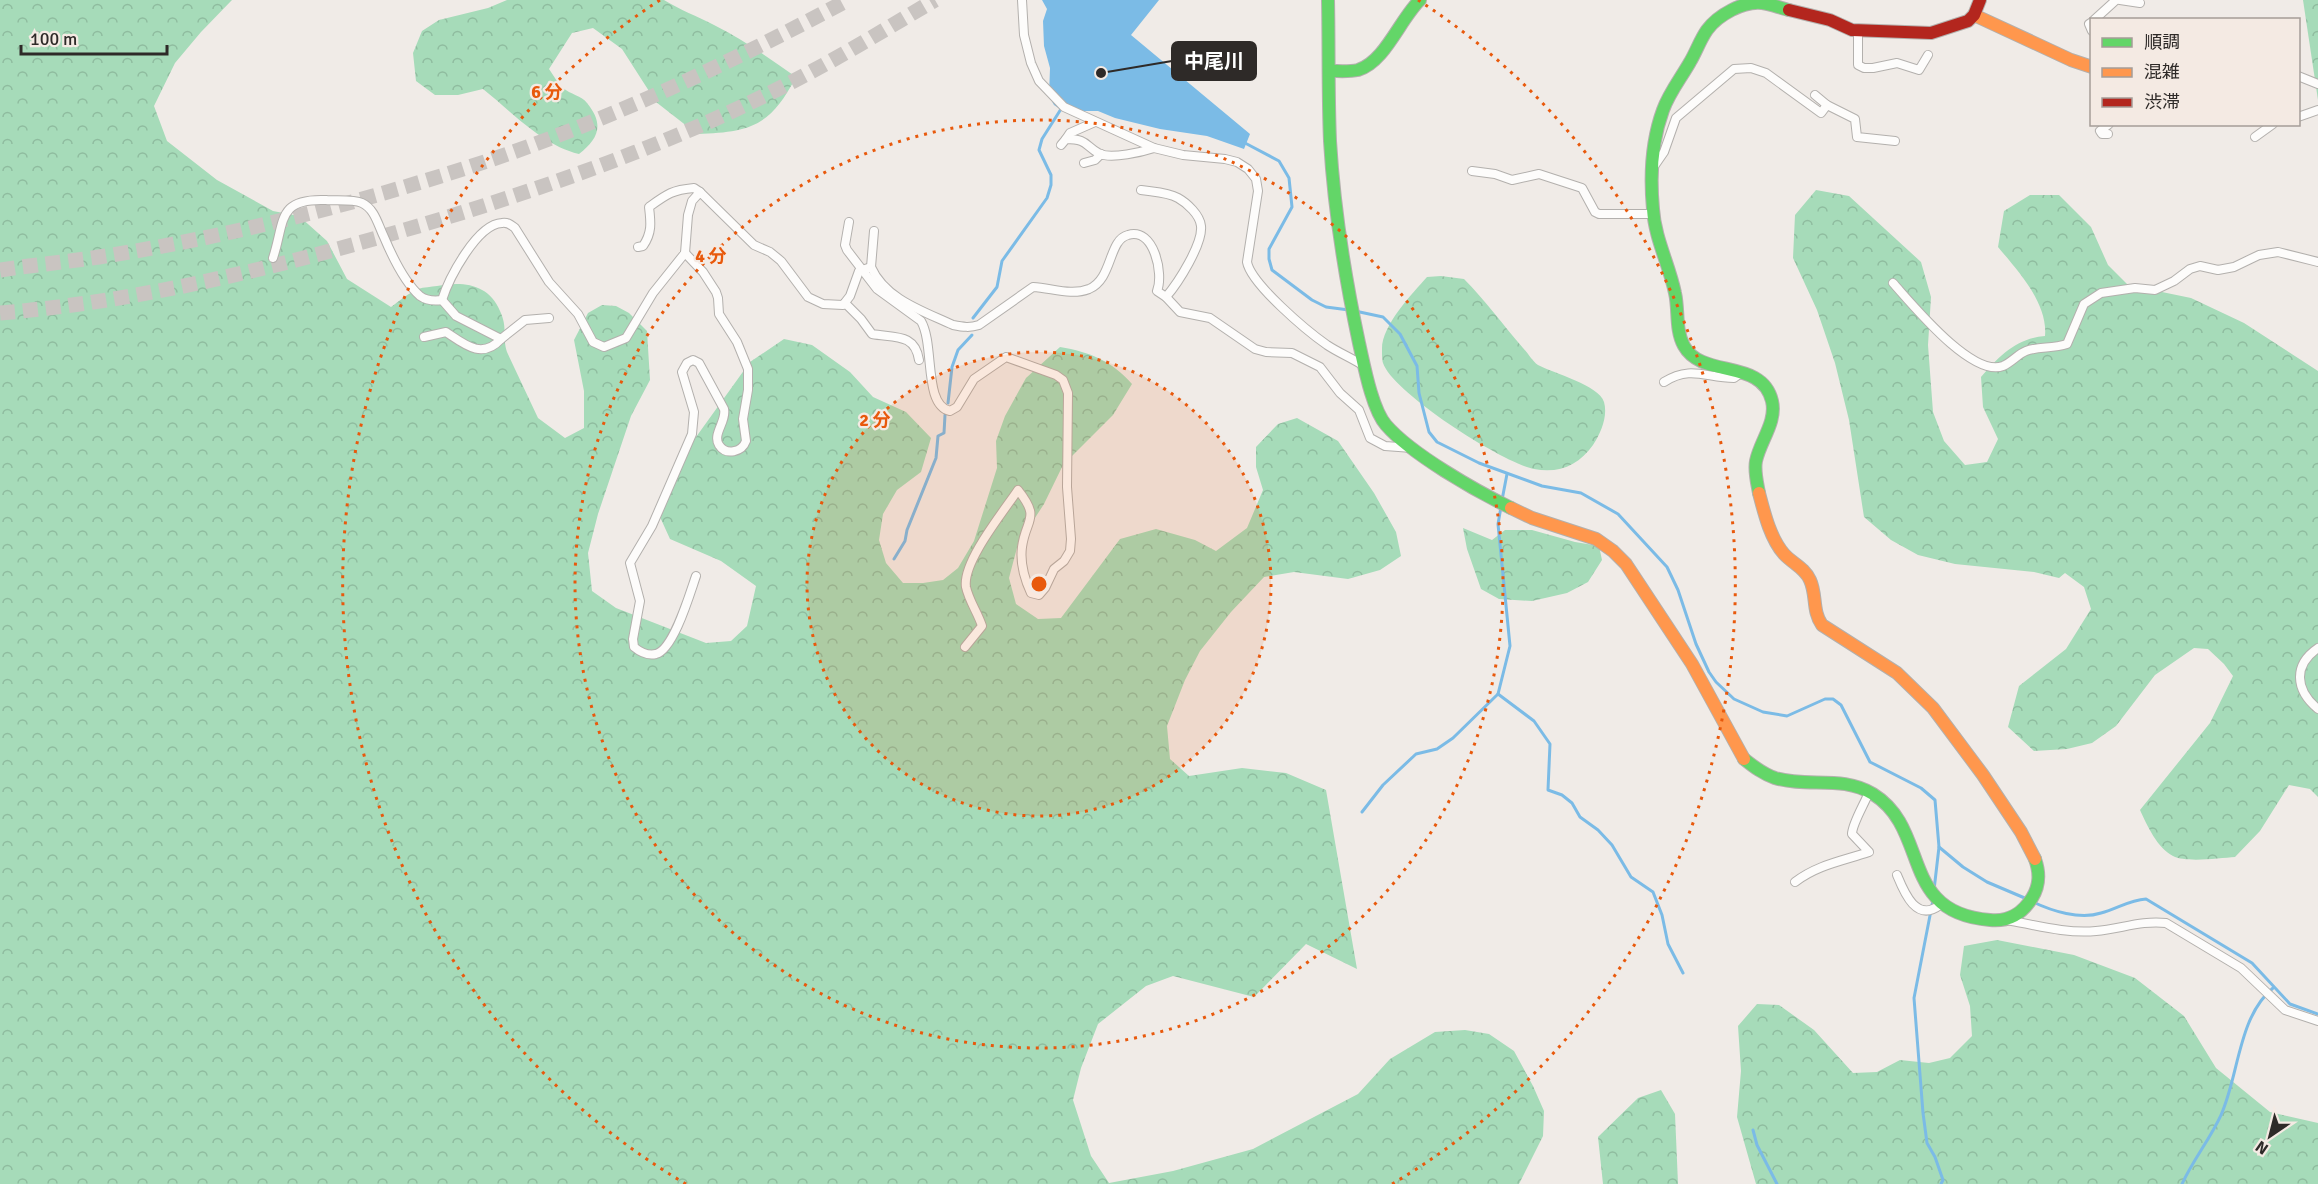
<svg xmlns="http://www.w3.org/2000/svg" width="2318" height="1184" font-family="Signika,'Noto Sans JP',sans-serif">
	<defs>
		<pattern id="forest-crowns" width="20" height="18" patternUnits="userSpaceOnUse" patternTransform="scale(1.5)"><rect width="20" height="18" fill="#a6dbb9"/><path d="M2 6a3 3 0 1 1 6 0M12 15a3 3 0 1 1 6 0" fill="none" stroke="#8fbc9f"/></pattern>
	</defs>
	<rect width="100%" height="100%" fill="#f0ebe7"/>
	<!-- forest -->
	<g fill="url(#forest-crowns)">
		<path d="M0 0H232L201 32 175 63 154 106 167 141 217 180 273 211 299 216 327 241 347 279 391 307C399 301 409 293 418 289 424 287 431 287 437 286 463 281 489 284 500 311 508 328 502 336 507 352L538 418 565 438 584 428V391L574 340 588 313 602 305 616 306 629 313 647 331 650 380 631 416 598 514 588 553 592 591 616 608 706 643 731 641 747 626 756 586 721 561 670 539 660 517 691 444 750 362 784 339 812 345 850 372 873 397 906 412 931 438 921 472 897 490 883 514 879 540 886 563 903 583H923L943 580 958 568 974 541 997 468 996 441 1005 416 1026 378 1060 347C1090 352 1112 361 1132 384L1113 415 1063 465 1044 504 1018 544 1009 578 1016 604 1038 619 1061 618 1120 539 1156 529 1195 540 1216 551 1247 528 1263 490 1256 467V447L1278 424 1297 418 1338 441 1374 493 1396 532 1401 556 1380 570 1348 579 1294 572 1264 577 1231 612 1200 651 1185 680 1167 726 1170 759 1189 776 1242 768 1286 773 1326 790 1357 969 1306 944 1254 997 1173 976 1146 986 1098 1024 1081 1068 1073 1100 1091 1156 1109 1183 1173 1171 1253 1149 1358 1094 1390 1059 1435 1032 1465 1030 1489 1034 1514 1051 1533 1086 1544 1111 1543 1136 1519 1184H0Z"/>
		<path d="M507 0H664C680 10 697 16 714 25 743 39 770 59 796 77 770 127 750 132 697 134L656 102 622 49 593 28 572 33 549 69C553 75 558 83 563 88 570 94 582 96 587 103 605 125 598 139 579 154 542 145 512 112 483 89L458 95H435L416 81 413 53 422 31 439 20 488 8Z"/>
		<polygon points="2303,0 2318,0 2318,100"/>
		<path d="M1816 190 1849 196 1921 262 1931 297 1928 345 1933 412 1944 441 1965 465 1987 462 1998 439 1983 407 1981 377C1999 356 2017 338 2045 336 2048 303 2018 271 1998 247L2004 211 2030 195H2059L2091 227 2108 265 2128 285 2191 298 2244 323 2318 371V797L2310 789 2289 785 2260 831 2235 857C2220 858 2186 863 2173 856 2157 848 2147 825 2140 810L2210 723 2233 676 2224 664 2208 649 2194 648 2155 675 2116 726 2092 743 2067 749 2034 751 2008 727 2019 686 2066 649 2091 609 2084 587 2065 573 2059 578 2034 572 1955 564 1918 555 1891 540 1864 517 1849 420 1835 363 1817 310 1793 258 1795 215Z"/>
		<path d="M1441 276 1464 279C1485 300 1503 325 1523 348 1528 353 1532 361 1538 365 1553 373 1599 385 1604 402 1608 416 1601 433 1593 445 1579 465 1559 474 1534 469 1503 463 1393 393 1383 363 1382 360 1382 354 1382 350 1381 326 1412 294 1427 277Z"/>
		<polygon points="1463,528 1492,540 1505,530 1532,530 1575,542 1599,546 1602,560 1588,582 1567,593 1532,601 1499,599 1481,589 1467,549"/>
		<polygon points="1997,940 2074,955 2135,978 2184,1016 2216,1068 2270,1112 2318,1123 2318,1184 1756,1184 1737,1117 1741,1071 1738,1026 1757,1004 1779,1005 1814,1030 1853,1073 1877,1072 1900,1060 1929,1063 1950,1058 1972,1036 1970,1006 1960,975 1964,946"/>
		<polygon points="1661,1090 1675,1114 1678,1184 1603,1184 1598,1137 1638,1098"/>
	</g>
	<!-- water -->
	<polygon fill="#7bbbe6" points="1042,0 1159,0 1131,35 1250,134 1244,149 1207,136 1160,129 1115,118 1098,111 1063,111 1054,105 1049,96 1050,68 1044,46 1043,21 1047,9"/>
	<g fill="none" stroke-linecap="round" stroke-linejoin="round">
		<!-- stream -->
		<g stroke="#7bbbe6" stroke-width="3">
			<polyline points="1245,143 1279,161 1289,178 1292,207 1269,249 1269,259 1272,270 1312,300 1326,307 1349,310"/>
			<polyline points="1355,311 1383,317 1400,334 1417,366 1419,393 1429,432 1437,442 1479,463 1542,486 1581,493 1618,514 1667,567 1678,590 1696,644 1709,672 1716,682 1734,699 1763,712 1787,716 1825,699 1833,699 1841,705 1870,762 1921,788 1935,800 1939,847 1963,867 1987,882 2027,899"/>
			<polyline points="973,318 997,287 1002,261 1047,198 1051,185 1051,175 1039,150 1042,139 1061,109"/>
			<polyline points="948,403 952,367 958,350 972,335"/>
			<polyline points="1502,500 1507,474"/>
			<polyline points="894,559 905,541 907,530 936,458 938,436 944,433 945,415"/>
			<polyline points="1498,694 1534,721 1550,744 1548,790 1562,795 1572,803 1580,817 1598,830 1612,845 1631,877 1653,892 1662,915 1668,944 1683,973"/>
			<polyline points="1362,812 1383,785 1416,754 1437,749 1453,738 1498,694 1510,646 1498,524 1501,507"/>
			<polyline points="1934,890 1939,847"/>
			<polyline points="1933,900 1914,998 1923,1113 1927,1143 1935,1157 1943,1180 1941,1184"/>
			<path d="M2033 902C2052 911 2080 920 2101 913 2117 909 2129 900 2146 899L2252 963 2290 1004 2318 1014"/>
			<polyline points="1753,1130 1757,1145 1777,1184"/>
			<path d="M2182 1184C2193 1160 2210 1139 2221 1115 2239 1075 2238 1017 2273 988"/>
		</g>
		<!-- highway-tunnel -->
		<g stroke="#c9c4c1" stroke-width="15" stroke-dasharray="15 8" stroke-linecap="butt">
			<path d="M0 270C33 265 66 262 99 257 216 239 331 210 444 175 584 132 719 69 848 0"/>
			<path d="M0 313C144 301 287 265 425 224 554 185 685 139 805 75 849 52 892 25 935 0"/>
		</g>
		<!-- street casing -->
		<g stroke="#b3b0ad" stroke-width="10">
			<g id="street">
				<path d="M1022 0 1024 35 1031 63 1039 81 1064 107 1154 148 1183 155 1225 159 1237 162 1248 169 1256 179 1258 191 1247 262C1251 284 1307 331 1327 345 1339 353 1352 358 1364 366"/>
				<polyline points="2120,0 2140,3"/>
				<polyline points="2094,20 2116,0"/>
				<polyline points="2092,22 2089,24 2092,31"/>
				<polyline points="1858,30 1858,65 1864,68 1873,68 1897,63 1919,70 1928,55"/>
				<polyline points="2298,76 2318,84"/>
				<polyline points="1815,95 1827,105 1855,119 1857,137 1895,141"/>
				<polyline points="2298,117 2318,110"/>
				<polyline points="2108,134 2102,134 2100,131 2109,124"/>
				<polyline points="2255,137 2273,124"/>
				<polyline points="1066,139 1070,133 1095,122"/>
				<path d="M1061 145 1066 139C1089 139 1084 146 1100 154 1112 159 1142 152 1154 148"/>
				<polyline points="1084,163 1095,160 1101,154"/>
				<polyline points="1655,165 1664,152 1676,118 1734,69 1751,68 1766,73 1821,113 1827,105"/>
				<polyline points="1472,171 1495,174 1512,180 1539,174 1582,188 1595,212 1599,214 1653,214"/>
				<path d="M1141 190C1153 192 1167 192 1178 198 1187 203 1200 215 1201 226 1203 244 1178 283 1166 297"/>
				<path d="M849 222 845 245 847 250 877 289 921 321C935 345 923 405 950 411L957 407 974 379 1006 357 1056 375 1063 380 1068 393 1067 487 1071 539 1070 551 1064 561 1054 569 1045 588 1039 595 1031 593C1025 580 1020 562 1022 547 1026 518 1041 519 1018 490 1004 511 962 562 966 587 969 601 978 613 982 626L965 647"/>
				<path d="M638 247 643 246C652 233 651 223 649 207 667 194 672 190 694 188L700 192"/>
				<path d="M685 253 703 272 716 292 718 298 719 314 737 342 748 369V390L743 419 746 441C742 452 726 456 719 445 712 434 727 421 724 409L699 363 693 360 687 363 682 372 694 412 692 434 652 526 630 563 640 601 633 639 634 647C640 652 647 656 656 654 674 649 690 593 696 576"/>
				<path d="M273 258C285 221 277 198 326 200 336 201 353 199 362 203 375 209 378 225 384 237 392 256 404 282 420 296 427 301 435 301 442 300 449 278 477 224 502 223 508 222 511 225 515 228L549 282 578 314 593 342 604 347 626 338 653 293 685 253 688 215 692 201 700 192 754 245 770 252 781 261 808 297 823 304 843 305 850 296 859 271 871 267C885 299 923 311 953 325 963 327 970 328 979 325L1033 287C1052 288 1071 296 1089 289 1113 279 1108 240 1128 235 1154 227 1164 274 1157 291L1166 297 1180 312 1210 318 1255 349 1266 352 1292 353 1320 367 1340 393 1359 410 1370 438 1385 446 1412 448"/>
				<polyline points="871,267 874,231"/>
				<path d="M1893 283C1912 304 1972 378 2003 366 2012 362 2018 354 2026 351 2039 346 2052 349 2067 344L2084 304 2101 293 2135 288 2155 290 2174 281 2190 269 2200 266 2218 270 2234 267 2259 255 2278 252 2318 262"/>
				<polyline points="442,300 456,316 501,339 525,320 549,318"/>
				<path d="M845 303 861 319 872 334C894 338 915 333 919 360"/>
				<path d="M424 337 446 332C464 344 482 360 501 339"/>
				<path d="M1664 382C1691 365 1706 378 1734 378L1741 373"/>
				<path d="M2318 648C2293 665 2295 690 2318 709"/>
				<path d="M1897 875C1904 892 1916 923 1940 905"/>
				<path d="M1795 882C1817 865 1842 861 1869 852L1852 834C1852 824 1865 803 1869 792"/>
				<path d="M2007 920C2035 925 2067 934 2096 931 2120 929 2142 920 2166 923L2241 968 2285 1010 2318 1021"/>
			</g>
		</g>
		<!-- fast casing -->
		<g stroke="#b3b0ad" stroke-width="14">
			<g id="fast">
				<path d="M1328 0C1329 47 1328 94 1330 141 1334 209 1345 277 1359 343 1364 365 1372 409 1386 425 1411 454 1476 491 1511 508"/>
				<path d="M1330 71C1339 71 1349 72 1358 70 1385 62 1400 19 1420 0"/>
				<path d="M1759 493C1757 482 1754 471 1756 461 1760 441 1777 422 1772 401 1762 358 1702 379 1684 346 1675 330 1679 310 1675 293 1669 264 1655 239 1653 209 1650 177 1652 140 1663 110 1669 93 1681 78 1690 62 1696 52 1700 40 1707 30 1718 15 1743 1 1762 3 1771 4 1780 8 1789 10"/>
				<path d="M1744 759C1754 767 1763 774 1775 778 1808 788 1842 775 1873 794 1931 830 1898 913 1990 920 2009 922 2022 914 2032 898 2040 885 2040 873 2035 859"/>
			</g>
		</g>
		<!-- slow casing -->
		<g stroke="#b3b0ad" stroke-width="14">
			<g id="slow">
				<polyline points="1974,15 2071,60 2092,67"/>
				<path d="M1759 493C1764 512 1770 538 1784 554 1792 563 1805 568 1810 580 1817 595 1812 611 1822 625L1897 673 1933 708 1983 775 2021 832 2035 859"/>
				<polyline points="1511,508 1532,518 1596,539 1613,551 1626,564 1692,664 1744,759"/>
			</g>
		</g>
		<!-- jam casing -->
		<g stroke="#b3b0ad" stroke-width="14">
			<polyline id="jam" points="1789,10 1830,20 1852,30 1931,33 1968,21 1974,15 1980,0"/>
		</g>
		<!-- street -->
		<use href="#street" stroke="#fdfcfb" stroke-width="8"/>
		<!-- fast -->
		<use href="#fast" stroke="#63d668" stroke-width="12"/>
		<!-- slow -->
		<use href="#slow" stroke="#ff974d" stroke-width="12"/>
		<!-- jam -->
		<use href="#jam" stroke="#b3261e" stroke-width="12"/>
	</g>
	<!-- distance rings -->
	<circle cx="1039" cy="584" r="232" fill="#e8590c" fill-opacity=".12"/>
	<g fill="none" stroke="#e8590c" stroke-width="3" stroke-dasharray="3 6">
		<circle cx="1039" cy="584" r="232"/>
		<circle cx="1039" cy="584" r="464"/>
		<path d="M686 1184A696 696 0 0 1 660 0M1418 0A696 696 0 0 1 1392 1184"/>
	</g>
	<circle cx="1039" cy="584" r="9" fill="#e8590c" stroke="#f4eae3" stroke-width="3"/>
	<g font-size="18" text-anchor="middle" font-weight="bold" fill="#e8590c" stroke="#f4eae3" stroke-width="4.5" stroke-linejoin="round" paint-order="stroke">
		<text x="547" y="98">6 分</text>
		<text x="711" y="262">4 分</text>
		<text x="875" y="426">2 分</text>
	</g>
	<!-- callouts -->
	<path fill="none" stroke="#2e2a28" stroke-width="2" d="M1101 73L1172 61"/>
	<circle fill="#2e2a28" stroke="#f4eae3" stroke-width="2" cx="1101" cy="73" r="6"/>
	<rect fill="#2e2a28" stroke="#2e2a28" stroke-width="2" x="1172" y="42" width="84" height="38" rx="6"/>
	<g font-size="20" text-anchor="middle" font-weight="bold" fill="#fff">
		<text x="1214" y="68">中尾川</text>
	</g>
	<!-- legend -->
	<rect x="2090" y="18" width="210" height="108" fill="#f4eae3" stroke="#a59d98" stroke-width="1.5"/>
	<rect x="2102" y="38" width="30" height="9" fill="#63d668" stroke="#a59d98" stroke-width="1.5"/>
	<text x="2144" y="48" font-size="18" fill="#2e2a28">順調</text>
	<rect x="2102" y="68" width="30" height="9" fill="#ff974d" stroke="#a59d98" stroke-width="1.5"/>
	<text x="2144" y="78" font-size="18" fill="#2e2a28">混雑</text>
	<rect x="2102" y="98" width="30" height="9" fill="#b3261e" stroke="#a59d98" stroke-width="1.5"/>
	<text x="2144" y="108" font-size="18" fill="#2e2a28">渋滞</text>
	<!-- north arrow -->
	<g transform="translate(2270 1136) rotate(215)" stroke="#f4eae3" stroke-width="4.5" paint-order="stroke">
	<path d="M0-4.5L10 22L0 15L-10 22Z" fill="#2e2a28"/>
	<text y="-9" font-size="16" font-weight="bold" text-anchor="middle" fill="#2e2a28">N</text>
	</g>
	<!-- scale -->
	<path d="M21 45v9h146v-9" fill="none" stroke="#2e2a28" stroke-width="3"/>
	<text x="30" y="45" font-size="18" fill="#2e2a28" stroke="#f4eae3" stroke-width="4.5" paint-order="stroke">100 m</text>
</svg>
